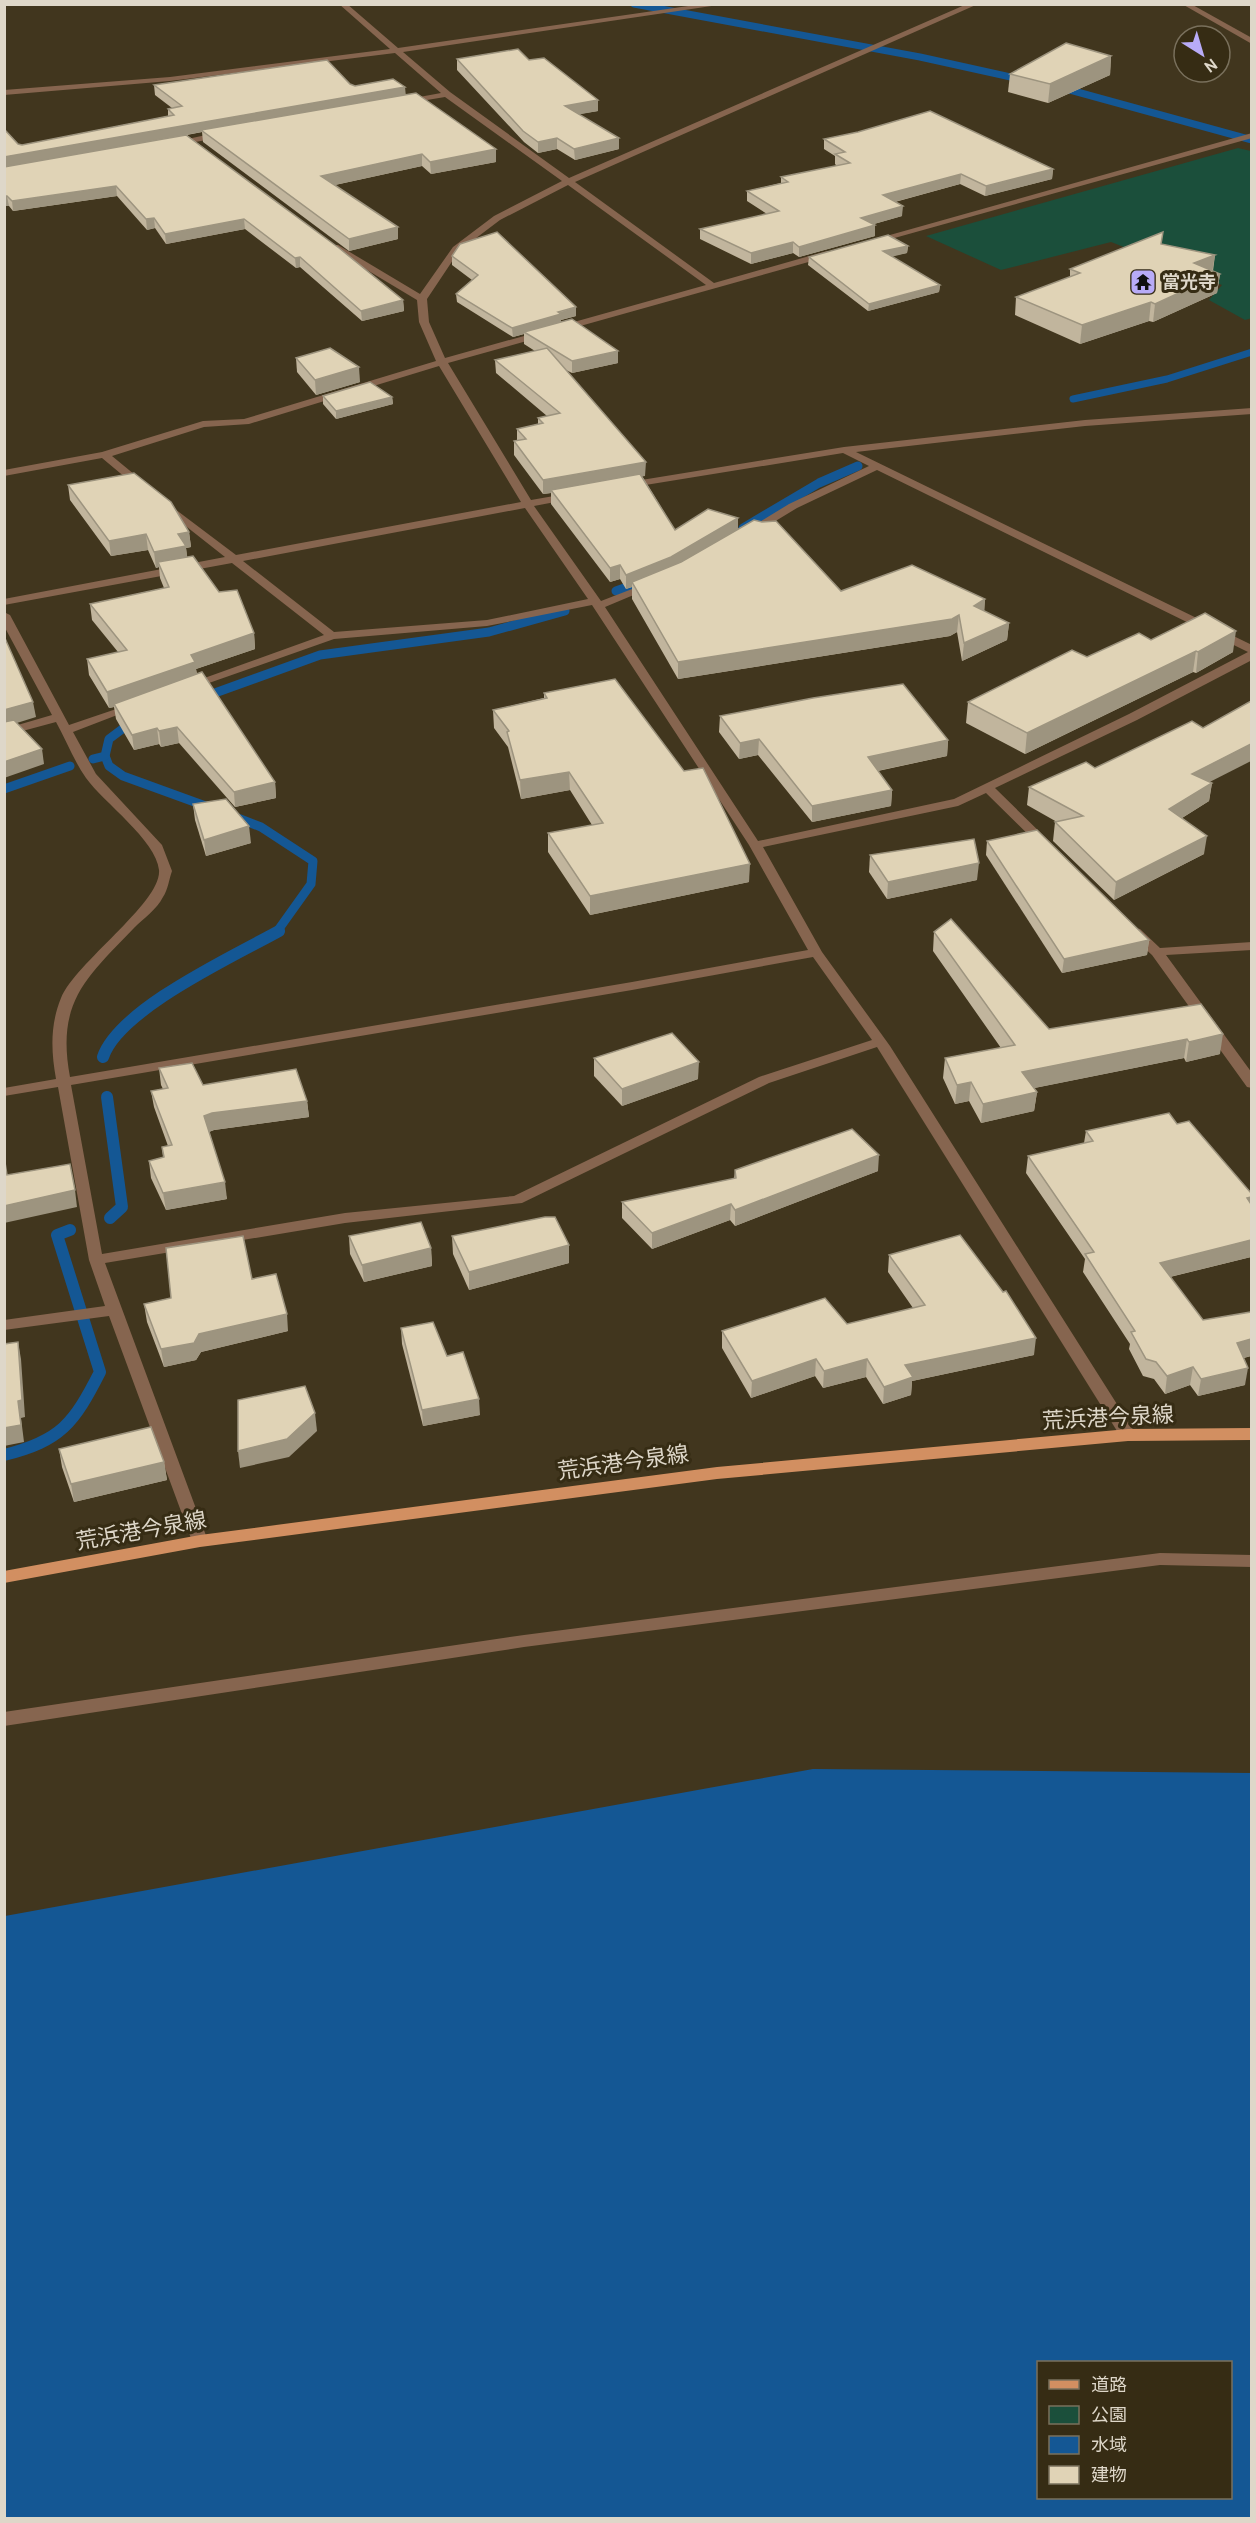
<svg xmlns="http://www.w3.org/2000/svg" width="1256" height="2523" font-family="Cabin,'Noto Sans JP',sans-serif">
	<rect width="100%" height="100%" fill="#41361e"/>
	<!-- green -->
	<polygon fill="#1b4f3b" points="1238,148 1251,151 1252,318 1245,320 1209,300 1222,285 1111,242 1001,270 926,236"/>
	<!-- water -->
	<path fill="#145794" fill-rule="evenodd" d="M813 1769 1251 1773V2518H5V1916ZM1038 2362H1230V2498H1038Z"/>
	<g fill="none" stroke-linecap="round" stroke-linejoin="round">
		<!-- stream-far2 -->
		<g stroke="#145794" stroke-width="7">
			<polyline points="634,4 920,57 1024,80"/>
			<polyline points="1059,87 1252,140"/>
			<polyline points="1073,399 1167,379 1252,352"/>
		</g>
		<!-- stream-far1 -->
		<g stroke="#145794" stroke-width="9">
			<polyline points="743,528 819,483 858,466"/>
			<polyline points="616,591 641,582"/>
			<polyline points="201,698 320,655 489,632 565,611"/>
			<polyline points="105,756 109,766 123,776 211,808"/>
			<polyline points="93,759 105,756 109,739 133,721"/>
			<polyline points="4,789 70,766"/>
			<polyline points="230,815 261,827 313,861 311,884 276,933"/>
		</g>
		<!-- stream -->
		<g stroke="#145794" stroke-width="12">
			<path d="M103 1057C119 1009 234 956 279 931"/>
			<polyline points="107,1097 122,1207 110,1218"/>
			<path d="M4 1455C61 1441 74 1423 100 1372L57 1235 70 1230"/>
		</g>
		<!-- minor -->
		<g fill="#86654f" fill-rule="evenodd">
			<path d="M339 4H347L398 48 702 4H725L403 52 450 92 569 178 967 4H978L575 182 714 283 827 251 830 252V256L448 363 531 500 571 493 576 496 571 499 534 506 601 601 645 584 649 583 655 586 605 607 758 841 954 799 1129 714 1248 652 877 470 797 508 756 533H748V529L789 504 869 466 843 453 627 488 623 487V483L844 447 1085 420 1252 408V414L1085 426 856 452 1252 645V660L1137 720 995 788 1051 843 1053 846 1051 849H1043L986 793 958 806 763 847 822 952 890 1046 1134 1431 1136 1435 1134 1439H1122L877 1047 769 1083 522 1203 345 1223 105 1263 208 1541 206 1545H194L192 1541 109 1316 4 1330V1320L105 1306 89 1260 58 1087 4 1096V1088L56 1079C51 1051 50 1025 61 998 76 962 162 902 159 870 156 840 104 803 86 778 74 761 66 740 56 722L4 736V729L52 715 4 626V612L10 615 69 725 128 705H136L138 707 73 732 96 774 162 845 172 871C169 879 168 890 163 897 157 909 143 919 134 928 86 978 56 1002 70 1077L632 982 808 950 749 845 592 605 487 626 334 639 189 690 185 689V685L324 635 232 563 4 605V599L225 557 159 505V501L163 500 236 555 521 502 439 366 249 424 204 427 112 456 146 484V488H138L102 458 4 476V470L102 452 203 421 244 419 436 361 419 322 417 300 332 249V245H338L420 294 453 247 494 216 562 181 445 97 403 104V100L441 93 395 53 170 81 4 95V90L170 77 390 49ZM568 185 706 285 445 358 429 322 427 299 459 251 500 220ZM525 508 588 599 487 620 334 632 243 561ZM813 957 872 1040 759 1077 514 1196 345 1213 102 1254 71 1085 632 990Z"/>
			<polygon points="1182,4 1191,4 1252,38 1252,44"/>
			<polygon points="220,132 224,135 223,137 173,146 169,143"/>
			<polygon points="1252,133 1252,138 873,244 865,242"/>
			<polygon points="1135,928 1140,929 1160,948 1252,942 1252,950 1166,955 1252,1073 1252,1088 1247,1087 1152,955 1130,935 1128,932"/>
			<polygon points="1160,1553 1252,1555 1252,1567 1160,1565 524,1647 4,1726 4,1712 524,1635"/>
		</g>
		<!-- major -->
		<polygon fill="#d28f61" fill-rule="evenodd" points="1252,1428 1252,1440 1128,1441 717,1479 200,1547 4,1583 4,1571 200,1535 717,1467 1128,1429"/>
	</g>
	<!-- wall -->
	<g fill="#c1b59d">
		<polygon points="1111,56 1110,75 1048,103 1008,92 1010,74"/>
		<polygon points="457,59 529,60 598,100 598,111 579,114 619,149 575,160 557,149 538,153 524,142 457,70"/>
		<polygon points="350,84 355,86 406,94 496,149 496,162 431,174 422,166 335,185 398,239 349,251 203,142 202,132 187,135 403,300 404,311 362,321 300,267 296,268 245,229 166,244 155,228 147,230 117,196 13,211 9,206 4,206 4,167 18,144 22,145 168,116 168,109 172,108 155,95 154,85"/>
		<polygon points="824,139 1053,169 1052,179 985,196 960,184 895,202 902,216 874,224 875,225 875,236 799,257 793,253 751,264 700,239 700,229 767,214 747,201 747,191 781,183 781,177 837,166 835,164 835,156 824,149"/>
		<polygon points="1161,244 1215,255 1213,271 1220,274 1217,293 1153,322 1149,321 1080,344 1015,315 1016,297 1070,277 1070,269"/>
		<polygon points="908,246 907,253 891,256 940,285 939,292 868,311 808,265 809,257"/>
		<polygon points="452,256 576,307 576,316 561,320 561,322 618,351 618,363 572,373 564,369 645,476 642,476 675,530 738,518 738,529 841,591 985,599 984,611 1009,623 1007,640 962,661 957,632 950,636 678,679 632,599 632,587 626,589 620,579 610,582 551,504 551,493 543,494 514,455 514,441 517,440 517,429 538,424 538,418 547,416 496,373 495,360 535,351 524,344 524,334 513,337 457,302 456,294 472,280 452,265"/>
		<polygon points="296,358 360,382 316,395 297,372"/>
		<polygon points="323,396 392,397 393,404 336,419 323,404"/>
		<polygon points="68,485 189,532 191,547 186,548 187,557 254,633 255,649 196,669 197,674 275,782 276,798 235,807 179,743 161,747 159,744 134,750 116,719 114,707 109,708 89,675 87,659 118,652 92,620 90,604 164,588 160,578 159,567 156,568 148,550 111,556 70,500"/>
		<polygon points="1151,640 1233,652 1196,673 1193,672 1025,754 966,723 968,702 1087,657"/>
		<polygon points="544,693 749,882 590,915 548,852 548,833 592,825 570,790 521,799 508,747 494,728 493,710 544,698"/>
		<polygon points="720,716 948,740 947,756 878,771 892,790 891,806 812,822 758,755 739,759 719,732"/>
		<polygon points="1095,768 1212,783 1209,801 1182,818 1204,854 1114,900 1053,841 1055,822 1057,822 1027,805 1029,787"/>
		<polygon points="193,804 251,843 206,856 195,820"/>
		<polygon points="987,841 1149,940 1147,955 1062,973 986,855"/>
		<polygon points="870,855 977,880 887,899 869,872"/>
		<polygon points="934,932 1049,1029 1201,1004 1220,1054 1186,1062 1184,1058 1034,1088 1037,1092 1034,1111 981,1123 969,1101 955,1104 943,1078 945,1058 1001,1048 933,951"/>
		<polygon points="594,1058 698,1079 622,1106 594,1076"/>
		<polygon points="159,1068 203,1085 307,1101 309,1117 214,1130 209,1132 227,1199 166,1210 151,1178 149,1161 163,1157 162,1147 168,1146 154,1107 151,1091 163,1089 161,1085"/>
		<polygon points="1086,1131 1251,1257 1170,1277 1203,1320 1251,1356 1244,1358 1245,1385 1198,1396 1190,1385 1165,1394 1154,1379 1143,1376 1129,1349 1130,1344 1083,1272 1085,1259 1026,1173 1028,1156 1084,1143"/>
		<polygon points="735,1170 878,1171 735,1226 730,1220 652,1249 622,1218 622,1202 734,1179"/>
		<polygon points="349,1236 431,1248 432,1266 364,1282 350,1254"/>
		<polygon points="452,1236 569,1245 569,1263 469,1290 453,1254"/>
		<polygon points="889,1255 1034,1355 912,1381 911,1395 883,1404 866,1377 823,1388 815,1376 751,1398 722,1348 722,1331 847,1324 913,1308 888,1272"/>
		<polygon points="252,1279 288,1331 201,1352 196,1360 164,1367 147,1322 144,1304"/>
		<polygon points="401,1328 447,1356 480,1415 423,1426 402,1344"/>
		<polygon points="59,1449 164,1462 167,1480 74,1502 62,1467"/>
	</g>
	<!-- shaded-wall -->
	<g fill="#9d947f">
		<polygon points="1111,56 1110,75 1048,103 1050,84"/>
		<polygon points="405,87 406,97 201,130 202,132 4,167 4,157"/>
		<polygon points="598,100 598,111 565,117 565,106"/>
		<polygon points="557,138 557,149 538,153 538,142"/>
		<polygon points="619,138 619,149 575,160 574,149"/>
		<polygon points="496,149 496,162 431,174 430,162"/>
		<polygon points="422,154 422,166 321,188 321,176"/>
		<polygon points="1053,169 1052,179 985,196 986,186"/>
		<polygon points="961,174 960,184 883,205 883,195"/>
		<polygon points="116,186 117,196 13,211 12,201"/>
		<polygon points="4,196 7,196 9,206 4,206"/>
		<polygon points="903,206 902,216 860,228 861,218"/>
		<polygon points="154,218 155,228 147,230 146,219"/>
		<polygon points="244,219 245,229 166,244 165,234"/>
		<polygon points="875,225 875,236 799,257 799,247"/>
		<polygon points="398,227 398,239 349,251 349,239"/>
		<polygon points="793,242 793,253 751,264 751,253"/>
		<polygon points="908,246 907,253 883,259 883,251"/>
		<polygon points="1215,255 1212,273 1194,263"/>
		<polygon points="300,257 300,267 296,268 295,258"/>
		<polygon points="1220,274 1217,293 1153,322 1155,304"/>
		<polygon points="940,285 939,292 868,311 869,304"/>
		<polygon points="403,300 404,311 362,321 361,311"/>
		<polygon points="1151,302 1149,321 1080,344 1082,325"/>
		<polygon points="576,307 576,316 561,320 561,323 524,332 524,334 513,337 512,328"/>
		<polygon points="618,351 618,363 572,373 572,361"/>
		<polygon points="359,367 360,382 316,395 315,380"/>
		<polygon points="392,397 393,404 336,419 336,411"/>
		<polygon points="646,462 645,476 552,493 551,490 551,493 543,494 543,480"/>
		<polygon points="738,518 738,532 671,571 632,582 632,587 626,589 626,575"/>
		<polygon points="189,532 191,547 186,548 188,562 158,562 159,567 156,568 154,552 178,534"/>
		<polygon points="146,534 148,550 111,556 109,541"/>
		<polygon points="620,565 620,579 610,582 610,568"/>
		<polygon points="985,599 984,616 974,606"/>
		<polygon points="959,615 957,632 950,636 678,679 678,662"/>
		<polygon points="1009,623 1007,640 962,661 964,643"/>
		<polygon points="1236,631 1233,652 1196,673 1198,652"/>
		<polygon points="254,633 255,649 196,669 197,677 114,704 114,707 109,708 107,692 191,655"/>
		<polygon points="1196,651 1193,672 1025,754 1027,733"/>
		<polygon points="33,702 36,717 4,727 4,710"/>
		<polygon points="177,727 179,743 161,747 159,731"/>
		<polygon points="157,728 159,744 134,750 132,735"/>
		<polygon points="759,739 758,755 739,759 740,743"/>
		<polygon points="948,740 947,756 867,773 868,757"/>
		<polygon points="1251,744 1251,761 1190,792 1192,774"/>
		<polygon points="42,749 44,764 4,778 4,762"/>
		<polygon points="569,772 570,790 521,799 520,780"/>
		<polygon points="275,782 276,798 235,807 234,792"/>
		<polygon points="1212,783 1209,801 1166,828 1169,809"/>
		<polygon points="892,790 891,806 812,822 812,806"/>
		<polygon points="249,826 251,843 206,856 204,840"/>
		<polygon points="1207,836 1204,854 1114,900 1116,882"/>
		<polygon points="979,863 977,880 887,899 888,882"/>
		<polygon points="750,864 749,882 590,915 590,896"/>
		<polygon points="1149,940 1147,955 1062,973 1064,959"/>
		<polygon points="1223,1034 1220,1054 1186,1062 1189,1042"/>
		<polygon points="1187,1039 1184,1058 1020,1091 1022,1072"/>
		<polygon points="699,1062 698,1079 622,1106 622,1089"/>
		<polygon points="971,1082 969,1101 955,1104 957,1085"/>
		<polygon points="1037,1092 1034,1111 981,1123 983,1104"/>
		<polygon points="307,1101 309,1117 214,1130 206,1133 204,1116 212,1113"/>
		<polygon points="879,1155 878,1171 735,1226 735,1210"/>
		<polygon points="225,1182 227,1199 166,1210 163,1193"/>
		<polygon points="75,1190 77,1207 4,1223 4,1206"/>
		<polygon points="1251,1197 1251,1210 1247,1198"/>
		<polygon points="731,1204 730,1220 652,1249 652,1233"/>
		<polygon points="1251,1240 1251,1257 1157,1280 1160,1263"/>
		<polygon points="569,1245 569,1263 469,1290 469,1272"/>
		<polygon points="431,1248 432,1266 364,1282 362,1265"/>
		<polygon points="287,1314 288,1331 201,1352 196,1360 164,1367 161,1349 199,1334"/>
		<polygon points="1036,1338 1034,1355 912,1381 911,1395 883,1404 884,1387 905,1365"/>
		<polygon points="1251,1339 1251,1356 1234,1360 1237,1343"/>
		<polygon points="18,1342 21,1359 25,1417 21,1418 24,1442 4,1446 4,1428 18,1401"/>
		<polygon points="816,1359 815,1376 751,1398 752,1381"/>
		<polygon points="867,1359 866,1377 823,1388 824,1371"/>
		<polygon points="1193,1367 1190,1385 1165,1394 1167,1376"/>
		<polygon points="1248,1368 1245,1385 1198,1396 1201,1379"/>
		<polygon points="479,1399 480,1415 423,1426 422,1410"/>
		<polygon points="315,1413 317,1431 289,1457 240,1468 238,1451"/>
		<polygon points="164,1462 167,1480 74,1502 71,1484"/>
	</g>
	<!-- building -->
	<g fill="#e0d3b6" stroke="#9d947f" stroke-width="1.5">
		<polygon points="1066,43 1111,56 1050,84 1010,74"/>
		<polygon points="518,49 529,60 544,58 598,100 565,106 619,138 574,149 557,138 538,142 523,131 457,59"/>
		<polygon points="327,60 350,84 355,86 393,79 405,87 4,157 4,129 18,144 22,145 174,115 168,109 182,106 154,85"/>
		<polygon points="416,93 496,149 430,162 422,154 321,176 398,227 349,239 201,130"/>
		<polygon points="930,111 1053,169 986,186 961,174 883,195 903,206 861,218 875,225 799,247 793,242 751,253 700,229 779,211 747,191 788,182 781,177 850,163 835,154 845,152 824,139 858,132"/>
		<polygon points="186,135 339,248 403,300 361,311 300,257 295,258 244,219 165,234 154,218 146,219 116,186 12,201 7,196 4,196 4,167"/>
		<polygon points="497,232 576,307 558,312 561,314 512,328 456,294 478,275 452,256 460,244"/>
		<polygon points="1163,232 1161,244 1215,255 1194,263 1220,274 1155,304 1151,302 1082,325 1016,297 1080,273 1070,269"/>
		<polygon points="888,235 908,246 883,251 940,285 869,304 809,257"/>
		<polygon points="572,319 618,351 572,361 524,332"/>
		<polygon points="330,348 359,367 315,380 296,358"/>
		<polygon points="547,348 646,462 543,480 514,441 526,439 517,429 543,423 538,418 560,413 495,360"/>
		<polygon points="370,382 392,397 336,411 323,396"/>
		<polygon points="134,473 171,502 189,532 178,534 186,546 154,552 146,534 109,541 68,485"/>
		<polygon points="640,474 675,530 708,509 738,518 671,557 626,575 620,565 610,568 551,490"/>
		<polygon points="754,520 762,522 776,521 841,591 912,565 985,599 974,606 1009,623 964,643 959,615 952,619 678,662 632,582 681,562"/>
		<polygon points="193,556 219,592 237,590 254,633 191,655 195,662 107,692 87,659 127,650 90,604 169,587 158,562"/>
		<polygon points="1205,613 1236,631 1198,652 1196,651 1027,733 968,702 1072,650 1087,657 1139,633 1151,640"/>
		<polygon points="4,636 33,702 4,710"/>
		<polygon points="202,672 275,782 234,792 177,727 159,731 157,728 132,735 114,704"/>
		<polygon points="615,679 684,771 703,768 750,864 590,896 548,833 603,823 569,772 520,780 507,732 509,731 493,710 547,698 544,693"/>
		<polygon points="903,684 948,740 868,757 892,790 812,806 759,739 740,743 720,716 813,698"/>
		<polygon points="1251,701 1251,744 1192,774 1212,783 1169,809 1207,836 1116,882 1055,822 1083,816 1029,787 1086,762 1095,768 1192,721 1203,728"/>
		<polygon points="14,720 42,749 4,762 4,722"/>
		<polygon points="226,799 249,826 204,840 193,804"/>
		<polygon points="1037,830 1149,940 1064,959 987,841"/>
		<polygon points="974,839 979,863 888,882 870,855"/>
		<polygon points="951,919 1049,1029 1201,1004 1223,1034 1189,1042 1187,1039 1022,1072 1037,1092 983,1104 971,1082 957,1085 945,1058 1015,1045 934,932"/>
		<polygon points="672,1033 699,1062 622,1089 594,1058"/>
		<polygon points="192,1063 203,1085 296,1069 307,1101 212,1113 204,1116 225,1182 163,1193 149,1161 164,1157 162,1147 172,1145 151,1091 168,1088 159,1068"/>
		<polygon points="1169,1113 1177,1124 1189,1121 1251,1193 1251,1197 1247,1198 1251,1204 1251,1240 1160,1263 1203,1320 1251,1312 1251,1339 1237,1343 1248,1368 1201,1379 1193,1367 1167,1376 1156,1362 1146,1359 1131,1332 1135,1331 1085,1254 1094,1252 1028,1156 1093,1141 1086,1131"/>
		<polygon points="852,1129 879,1155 735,1210 731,1204 652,1233 622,1202 736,1178 735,1170"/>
		<polygon points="4,1156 7,1175 70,1164 75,1190 4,1206"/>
		<polygon points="545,1217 555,1217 569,1245 469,1272 452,1236"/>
		<polygon points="421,1222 431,1248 362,1265 349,1236"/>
		<polygon points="960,1235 1003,1292 1006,1291 1036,1338 905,1365 913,1377 884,1387 867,1359 824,1371 816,1359 752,1381 722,1331 825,1298 847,1324 925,1305 889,1255"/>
		<polygon points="243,1236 252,1279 276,1274 287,1314 199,1334 194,1343 161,1349 144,1304 171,1298 166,1248"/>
		<polygon points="433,1322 447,1356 463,1352 479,1399 422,1410 401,1328"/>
		<polygon points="18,1342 22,1400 18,1401 21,1425 4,1428 4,1344"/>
		<polygon points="305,1386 315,1413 287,1439 238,1451 238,1400"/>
		<polygon points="151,1427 164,1462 71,1484 59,1449"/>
	</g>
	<!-- icons -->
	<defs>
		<g id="temple-square" transform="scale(1.35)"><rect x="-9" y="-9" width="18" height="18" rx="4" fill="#b8abf7" stroke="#362c14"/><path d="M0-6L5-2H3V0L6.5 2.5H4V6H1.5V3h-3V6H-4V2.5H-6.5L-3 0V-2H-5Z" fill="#111"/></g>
	</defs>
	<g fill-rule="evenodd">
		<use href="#temple-square" x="1143" y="282"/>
	</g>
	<g text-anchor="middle" stroke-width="6" stroke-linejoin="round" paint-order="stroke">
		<!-- far-poi labels -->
		<g font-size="18" font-weight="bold" fill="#ded7c9" stroke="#362c14" text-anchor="start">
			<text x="1162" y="288">當光寺</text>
		</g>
		<!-- street labels -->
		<g font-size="22" fill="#ded7c9" stroke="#362c14">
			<text transform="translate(1108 1417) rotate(-3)" y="8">荒浜港今泉線</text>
			<text transform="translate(623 1462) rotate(-8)" y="8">荒浜港今泉線</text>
			<text transform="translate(141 1530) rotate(-10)" y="8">荒浜港今泉線</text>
		</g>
	</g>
	<!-- border -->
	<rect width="1256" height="2523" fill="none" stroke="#ded7c9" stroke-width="12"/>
	<!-- legend -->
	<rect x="1037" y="2361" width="195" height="138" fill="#362c14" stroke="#79705c" stroke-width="1.5"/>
	<rect x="1049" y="2380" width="30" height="9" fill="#d28f61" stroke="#79705c" stroke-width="1.5"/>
	<text x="1091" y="2391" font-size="18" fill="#ded7c9">道路</text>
	<rect x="1049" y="2406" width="30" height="18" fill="#1b4f3b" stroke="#79705c" stroke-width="1.5"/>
	<text x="1091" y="2421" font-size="18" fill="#ded7c9">公園</text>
	<rect x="1049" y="2436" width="30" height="18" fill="#145794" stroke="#79705c" stroke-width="1.5"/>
	<text x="1091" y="2451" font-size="18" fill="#ded7c9">水域</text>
	<rect x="1049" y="2466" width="30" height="18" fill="#e0d3b6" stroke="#79705c" stroke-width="1.5"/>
	<text x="1091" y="2481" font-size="18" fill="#ded7c9">建物</text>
	<!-- north arrow -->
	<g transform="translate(1202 54) rotate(143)"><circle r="28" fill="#362c14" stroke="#79705c" stroke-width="1.5"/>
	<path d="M0-4.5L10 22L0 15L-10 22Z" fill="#b8abf7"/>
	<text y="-9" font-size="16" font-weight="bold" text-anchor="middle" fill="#ded7c9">N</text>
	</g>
</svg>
